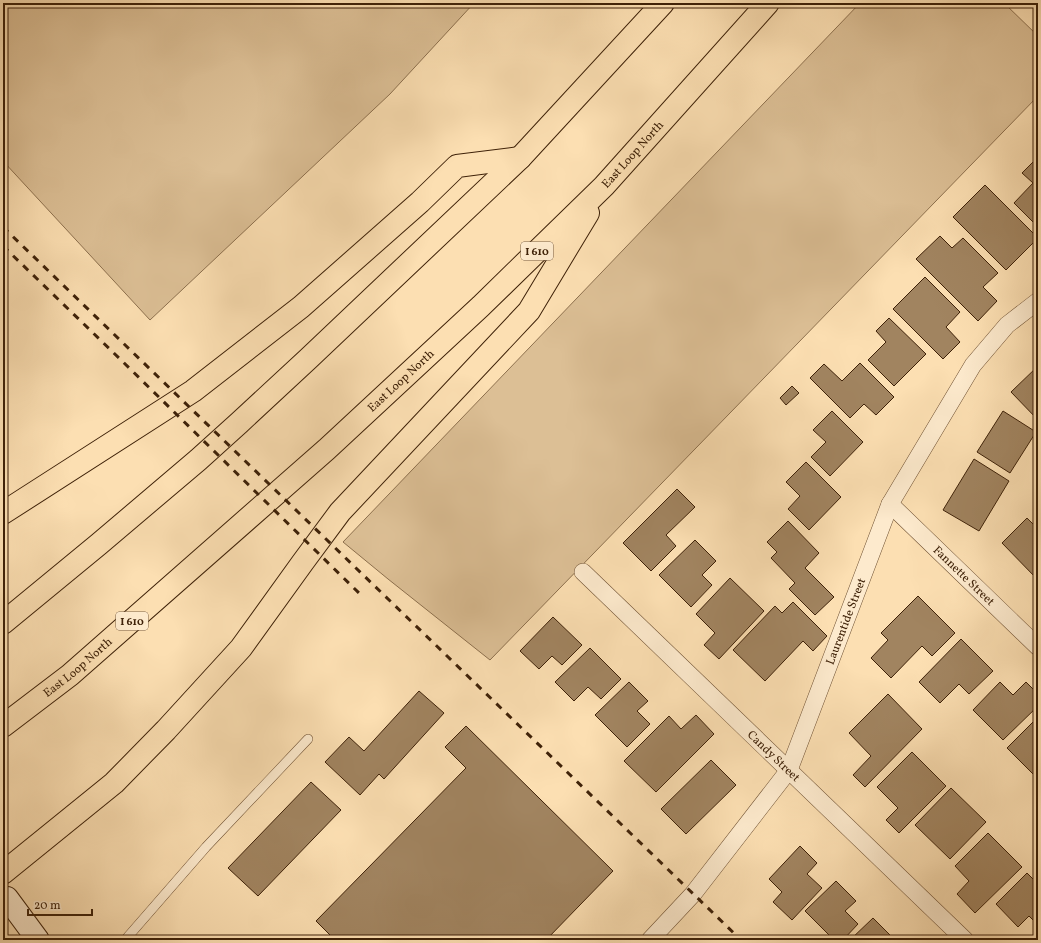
<svg xmlns="http://www.w3.org/2000/svg" width="1041" height="943" font-family="Vollkorn,serif">
	<rect width="100%" height="100%" fill="#fcdfb2"/>
	<filter id="stains"><feTurbulence type="fractalNoise" baseFrequency=".005" numOctaves="4"/><feColorMatrix values="0 0 0 0 .2 0 0 0 0 .09 0 0 0 0 .02 0 0 0 .5 -.17"/></filter>
	<radialGradient id="worn" r=".72"><stop offset=".6" stop-color="#630" stop-opacity="0"/><stop offset="1" stop-color="#630" stop-opacity=".3"/></radialGradient>
	<!-- green -->
	<g fill="#dcbf95" stroke="#8d704e">
		<polygon points="3,3 474,3 390,94 150,320 3,161"/>
		<polygon points="860,3 1004,3 1038,36 1038,96 490,660 388,579 343,542"/>
	</g>
	<!-- building -->
	<g fill="#a18460" stroke="#3e2108">
		<polygon points="1036,159 1038,162 1038,226 1037,226 1014,203 1033,183 1022,173"/>
		<polygon points="985,185 1038,238 1006,270 953,217"/>
		<polygon points="940,236 952,248 963,238 998,273 983,287 997,301 978,321 916,259"/>
		<polygon points="925,277 960,312 946,327 960,342 943,359 893,309"/>
		<polygon points="889,318 926,354 894,386 868,360 886,342 876,331"/>
		<polygon points="860,363 894,397 876,415 864,404 850,418 810,378 824,364 842,381"/>
		<polygon points="1038,366 1038,420 1011,392"/>
		<polygon points="792,386 799,393 786,405 780,398"/>
		<polygon points="832,411 863,442 830,476 811,457 826,442 813,430"/>
		<polygon points="1003,411 1036,432 1010,473 977,452"/>
		<polygon points="974,459 1009,481 979,531 943,510"/>
		<polygon points="806,462 841,497 809,530 788,509 800,496 786,482"/>
		<polygon points="677,489 695,507 666,535 676,546 651,571 623,543"/>
		<polygon points="1027,518 1038,529 1038,576 1036,578 1002,543"/>
		<polygon points="788,521 819,553 805,568 834,597 815,615 789,589 795,583 771,558 777,552 767,542"/>
		<polygon points="695,540 716,561 702,575 712,585 691,607 659,575"/>
		<polygon points="730,578 764,611 719,659 704,645 715,633 696,614"/>
		<polygon points="918,596 955,633 932,656 922,646 891,678 871,658 888,640 881,633"/>
		<polygon points="793,602 827,636 813,651 803,641 765,681 733,650 775,606 782,613"/>
		<polygon points="553,617 582,645 562,665 552,656 539,669 520,651"/>
		<polygon points="961,639 993,671 969,694 959,684 940,703 919,682"/>
		<polygon points="590,648 621,679 601,699 588,687 574,701 555,682"/>
		<polygon points="629,682 648,701 637,711 650,724 627,747 595,715"/>
		<polygon points="1000,682 1013,695 1026,682 1038,694 1038,706 1003,740 973,710"/>
		<polygon points="419,691 444,713 384,779 379,774 360,795 325,762 349,737 364,751"/>
		<polygon points="888,694 922,729 865,787 853,775 871,756 849,733"/>
		<polygon points="696,715 714,734 656,792 624,761 669,716 681,729"/>
		<polygon points="1038,717 1038,779 1007,748"/>
		<polygon points="466,726 613,871 546,940 335,940 316,921 466,768 445,747"/>
		<polygon points="912,752 946,786 899,833 886,820 898,808 877,787"/>
		<polygon points="711,760 736,785 686,834 661,809"/>
		<polygon points="311,782 341,810 258,896 228,868"/>
		<polygon points="951,788 986,822 950,859 915,825"/>
		<polygon points="988,833 1022,867 975,913 957,894 969,881 955,866"/>
		<polygon points="800,846 817,863 807,874 822,888 792,920 773,902 782,892 769,879"/>
		<polygon points="1027,873 1038,884 1038,925 1029,916 1018,927 996,904"/>
		<polygon points="836,881 856,901 845,911 858,924 843,940 834,940 805,911"/>
		<polygon points="873,918 895,940 850,940"/>
	</g>
	<g fill="none" stroke-linecap="round" stroke-linejoin="round">
		<!-- service casing -->
		<g stroke="#6e5032" stroke-width="10">
			<polyline id="service" points="125,940 206,847 308,739"/>
		</g>
		<!-- minor casing -->
		<g stroke="#6e5032" stroke-width="18">
			<g id="minor">
				<path id="s1" d="M890 504 1038 647"/>
				<path id="s2" d="M583 572 965 940"/>
				<path id="s3" d="M650 940 693 894 789 770 890 504 973 365 1007 325 1038 301"/>
			</g>
		</g>
		<!-- secondary casing -->
		<g stroke="#3e2108" stroke-width="24">
			<polyline id="secondary" points="3,898 7,898 38,940"/>
		</g>
		<!-- motorway casing -->
		<g stroke="#3e2108" stroke-width="24">
			<g id="motorway">
				<polyline points="3,513 193,391 301,307 420,202 457,166 520,158"/>
				<polyline points="3,623 99,544 198,460 239,423 308,359 520,158 663,3"/>
				<path id="s4" d="M3 726 70 675 327 449 481 306 604 186 768 3"/>
				<polyline points="3,873 114,783 166,730 241,648 303,562 340,512 529,311 588,213"/>
			</g>
		</g>
		<!-- service -->
		<use href="#service" stroke="#fdeacd" stroke-width="9"/>
		<!-- minor -->
		<use href="#minor" stroke="#fdeacd" stroke-width="17"/>
		<!-- secondary -->
		<use href="#secondary" stroke="#fdeacd" stroke-width="22"/>
		<!-- motorway -->
		<use href="#motorway" stroke="#fcdfb2" stroke-width="22"/>
		<!-- rail -->
		<g stroke="#3e2108" stroke-width="3" stroke-dasharray="7 7" stroke-linecap="butt">
			<polyline points="3,227 741,940"/>
			<polyline points="3,246 119,358 363,597"/>
		</g>
	</g>
	<g text-anchor="middle" stroke-width="3" stroke-linejoin="round" paint-order="stroke">
		<!-- shield labels -->
		<g fill="#fdeacd" stroke="#775d43" stroke-width="1">
			<rect x="521" y="242" width="32" height="18" rx="3"/>
			<rect x="116" y="612" width="32" height="18" rx="3"/>
		</g>
		<g font-size="11" font-weight="bold" fill="#3e2108">
			<text x="537" y="255">I 610</text>
			<text x="132" y="625">I 610</text>
		</g>
		<!-- street labels -->
		<g font-size="12" fill="#3e2108" stroke="#fdeacd">
			<text dy="4" stroke="none"><textPath href="#s4" startOffset="851">East Loop North</textPath></text>
			<text dy="4" stroke="none"><textPath href="#s4" startOffset="527">East Loop North</textPath></text>
			<text dy="4" stroke="none"><textPath href="#s1" startOffset="103">Fannette Street</textPath></text>
			<text dy="4" stroke="none"><textPath href="#s3" startOffset="379">Laurentide Street</textPath></text>
			<text dy="4" stroke="none"><textPath href="#s4" startOffset="95">East Loop North</textPath></text>
			<text dy="4" stroke="none"><textPath href="#s2" startOffset="265">Candy Street</textPath></text>
		</g>
	</g>
	<!-- margin -->
	<rect width="1041" height="943" fill="none" stroke="#fcdfb2" stroke-width="16"/>
	<rect x="4" y="4" width="1033" height="935" fill="none" stroke="#3e2108" stroke-width="2"/>
	<rect x="8" y="8" width="1025" height="927" fill="none" stroke="#3e2108"/>
	<!-- scale -->
	<path d="M28 909v6h64v-6" fill="none" stroke="#3e2108" stroke-width="2"/>
	<text x="34" y="909" font-size="12" fill="#3e2108" stroke="#fdeacd" stroke-width="3" paint-order="stroke">20 m</text>
	<rect width="100%" height="100%" filter="url(#stains)"/>
	<rect width="100%" height="100%" fill="url(#worn)"/>
</svg>
